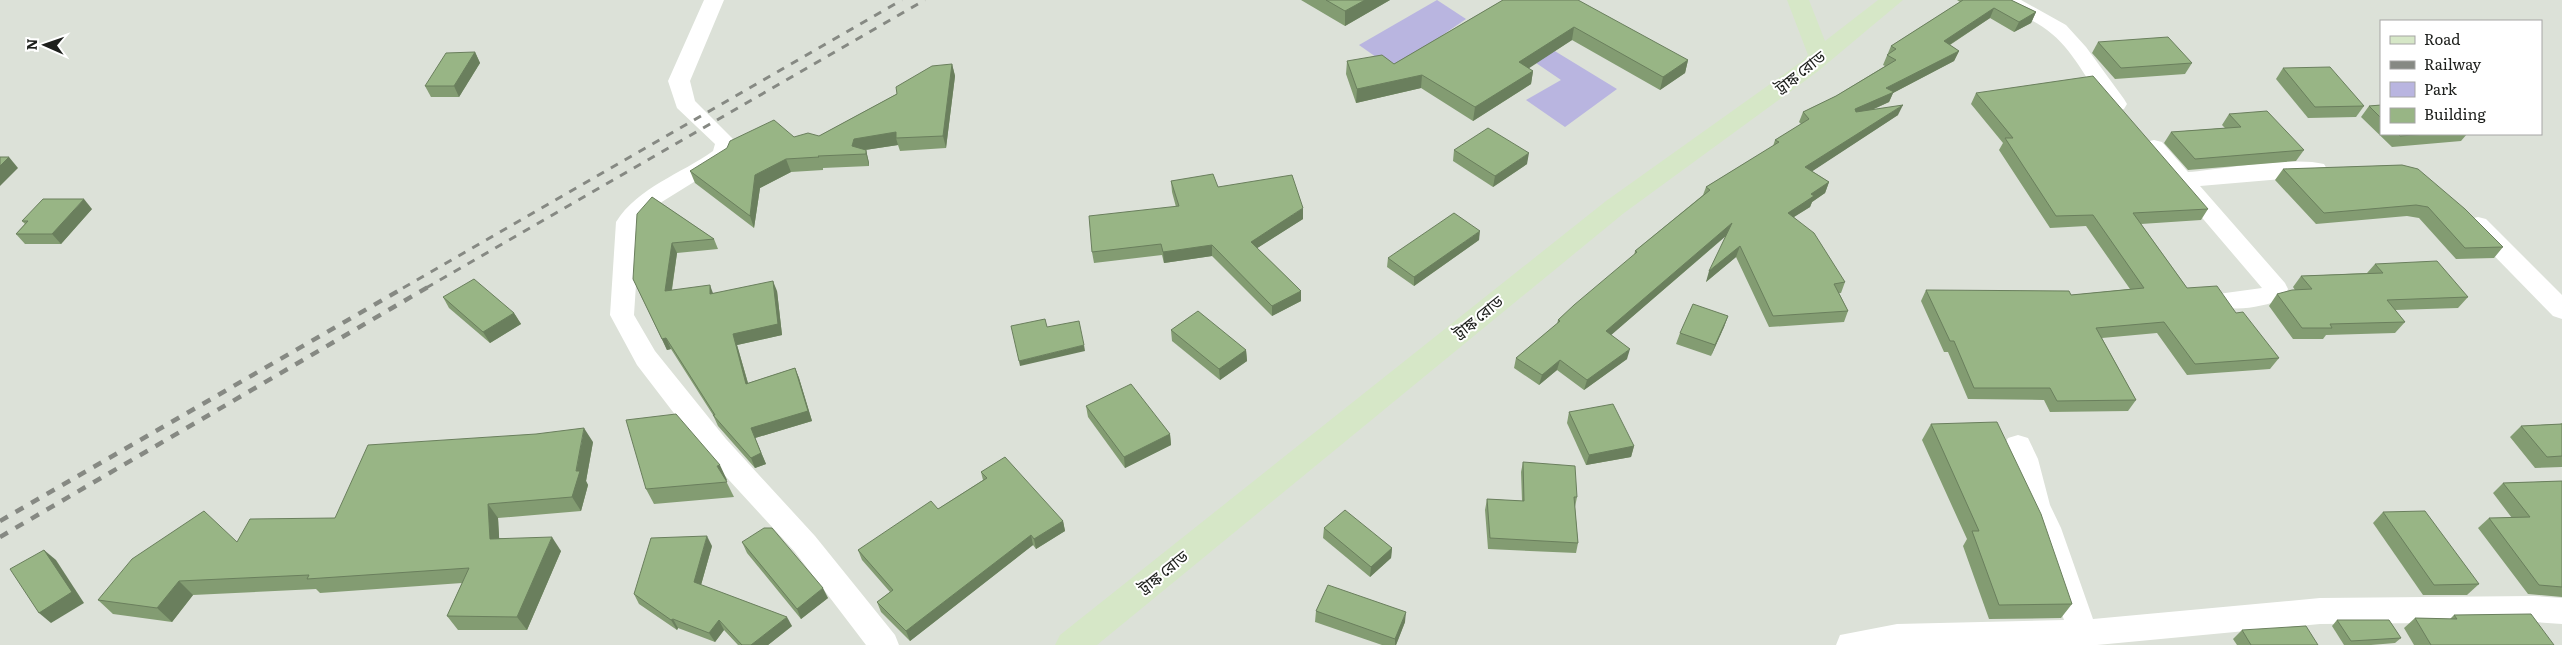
<svg xmlns="http://www.w3.org/2000/svg" width="2562" height="645" font-family="Literata,'Noto Sans Bengali',serif">
	<rect width="100%" height="100%" fill="#dce1d8"/>
	<!-- green -->
	<g fill="#b9b5e0">
		<polygon points="1437,0 1466,19 1393,69 1359,45"/>
		<polygon points="1540,42 1617,89 1565,127 1526,100 1561,80 1523,54"/>
	</g>
	<g fill="none" stroke-linecap="round" stroke-linejoin="round">
		<!-- street -->
		<g fill="#fff" fill-rule="evenodd">
			<path d="M704 0H724L690 81 695 101 737 143 731 159 652 208 640 224 634 315 655 351 726 439 815 536 895 635 899 645H866L795 552 706 455 637 365 610 315 616 222C638 187 681 174 713 151L715 144 677 108 668 81Z"/>
			<path d="M1995 0H2021L2066 25 2086 47 2124 99 2127 104 2124 109 2116 111 2108 109C2089 85 2076 54 2052 34 2037 21 2016 13 1998 4Z"/>
			<path d="M2154 140 2162 142 2188 172C2222 169 2294 156 2324 164L2327 169 2324 174 2316 176 2200 186 2285 283 2288 289 2284 299C2264 306 2239 312 2218 306L2215 300 2218 294 2262 288 2146 152 2143 147 2146 142Z"/>
			<polygon points="2478,217 2486,219 2562,295 2562,319 2553,316 2470,231 2466,225 2470,219"/>
			<polygon points="2018,435 2028,438 2038,459 2050,505 2061,528 2093,619 2320,598 2534,596 2562,598 2562,624 2534,622 2320,624 2097,645 1836,645 1840,635 1897,624 2064,620 2033,528 2022,505 2010,459 2004,446 2008,438"/>
		</g>
		<!-- secondary -->
		<polygon fill="#d6e7c7" fill-rule="evenodd" points="1787,0 1809,0 1825,41 1878,0 1903,0 1817,72 1624,213 1097,645 1055,645 1060,635 1606,201 1801,62 1808,55"/>
		<!-- rail-far1 -->
		<g stroke="#868983" stroke-width="3" stroke-dasharray="8 8" stroke-linecap="butt">
			<polyline points="403,288 902,0"/>
			<polyline points="426,288 925,0"/>
		</g>
		<!-- rail -->
		<g stroke="#868983" stroke-width="4.5" stroke-dasharray="9 9" stroke-linecap="butt">
			<polyline points="0,521 405,287"/>
			<polyline points="0,537 428,287"/>
		</g>
	</g>
	<!-- wall -->
	<g fill="#839c72">
		<polygon points="1301,0 1390,0 1345,26"/>
		<polygon points="1503,0 1688,60 1685,73 1660,90 1572,40 1528,68 1533,71 1531,84 1473,121 1421,88 1356,103 1346,74 1347,61 1394,64"/>
		<polygon points="1957,0 2011,0 2036,12 2031,23 2014,32 1990,18 1950,45 1959,51 1954,61 1893,93 1889,102 1874,109 1898,115 1812,171 1829,182 1825,193 1812,202 1810,207 1794,217 1845,282 1841,293 1839,293 1848,311 1844,322 1769,327 1736,257 1706,282 1726,236 1611,335 1627,359 1584,390 1557,370 1539,385 1514,368 1516,358 1557,324 1558,320 1634,256 1635,251 1703,195 1706,187 1773,146 1775,140 1801,124 1799,122 1803,112 1836,96 1885,66 1883,65 1891,46 1960,2"/>
		<polygon points="2098,42 2192,63 2185,74 2115,79 2092,53"/>
		<polygon points="475,52 480,63 459,97 431,97 425,86"/>
		<polygon points="952,64 955,76 946,148 900,151 898,145 865,150 866,150 869,163 869,166 823,168 823,170 791,172 760,188 754,228 695,183 690,171 794,137 819,136"/>
		<polygon points="2283,68 2364,106 2356,117 2308,118 2276,79"/>
		<polygon points="1976,93 2208,209 2201,220 2141,224 2187,288 2236,313 2279,358 2270,369 2187,375 2157,333 2102,338 2136,400 2128,411 2050,412 2044,400 1968,399 1948,352 1944,352 1921,301 1926,290 2071,295 2130,289 2086,226 2050,228 1999,150 2003,143 1971,104"/>
		<polygon points="2381,105 2381,134 2467,134 2461,141 2392,147 2361,117 2369,106"/>
		<polygon points="2229,114 2304,150 2296,161 2188,170 2164,143 2171,132 2225,128 2222,125"/>
		<polygon points="1454,150 1527,164 1493,187 1453,161"/>
		<polygon points="2402,165 2503,247 2494,258 2456,259 2419,218 2407,216 2316,224 2275,180 2283,169"/>
		<polygon points="1171,181 1218,187 1303,219 1257,248 1301,291 1301,301 1272,316 1212,256 1164,263 1162,255 1094,263 1092,252 1176,207 1172,192"/>
		<polygon points="652,197 714,239 718,249 677,253 672,290 713,293 777,291 782,335 737,345 748,383 795,368 799,378 812,421 755,438 766,464 755,468 718,426 713,415 671,349 667,350 633,279"/>
		<polygon points="92,209 61,244 25,244 16,234 25,224 22,221"/>
		<polygon points="1479,240 1414,286 1387,267 1388,258"/>
		<polygon points="2375,264 2468,297 2458,308 2395,310 2405,322 2395,333 2326,335 2323,339 2293,339 2269,306 2277,294 2295,290 2293,287 2301,276 2367,273"/>
		<polygon points="443,297 514,313 521,324 490,343 449,308"/>
		<polygon points="1728,316 1724,327 1711,356 1676,344 1680,333"/>
		<polygon points="1171,330 1246,350 1247,361 1220,380 1172,341"/>
		<polygon points="1086,406 1170,434 1171,445 1125,468 1088,417"/>
		<polygon points="1569,412 1634,446 1631,457 1586,465 1567,423"/>
		<polygon points="2562,423 2562,467 2535,468 2510,437 2521,426 2560,424"/>
		<polygon points="1931,424 2072,604 2061,618 1989,619 1963,546 1967,539 1922,440"/>
		<polygon points="593,442 586,481 588,485 581,511 498,518 499,538 561,551 527,630 458,630 447,616 462,583 320,593 316,589 193,595 172,622 113,614 98,600 237,542 335,518"/>
		<polygon points="1523,462 1577,497 1575,507 1578,543 1576,553 1488,549 1485,510 1487,499 1522,501 1521,472"/>
		<polygon points="981,472 1063,521 1065,531 1036,549 1033,545 910,641 881,612 877,602 890,592 862,560 858,550 938,509 983,480"/>
		<polygon points="727,480 726,481 734,497 654,504 646,489"/>
		<polygon points="2562,481 2562,597 2528,594 2478,528 2489,518 2512,518 2493,493 2503,483"/>
		<polygon points="2383,512 2479,584 2467,595 2423,595 2373,523"/>
		<polygon points="1324,528 1392,548 1391,558 1370,577 1323,538"/>
		<polygon points="742,542 828,598 801,619 747,553"/>
		<polygon points="712,546 701,585 792,626 768,645 738,645 724,630 715,642 678,628 677,630 639,604 634,594"/>
		<polygon points="1316,611 1405,622 1396,645 1382,645 1315,622"/>
		<polygon points="2454,615 2554,645 2414,645 2404,628 2415,618 2450,619"/>
		<polygon points="2337,620 2401,638 2395,643 2371,645 2344,645 2332,626"/>
		<polygon points="2242,630 2318,645 2237,645 2233,639"/>
	</g>
	<!-- shaded-wall -->
	<g fill="#6a7f5d">
		<polygon points="1365,0 1390,0 1345,26 1345,11"/>
		<polygon points="1994,8 1990,18 1940,51 1944,41"/>
		<polygon points="2036,12 2031,23 2014,32 2019,22"/>
		<polygon points="1574,27 1572,40 1517,76 1519,62"/>
		<polygon points="1959,51 1954,61 1893,93 1889,102 1851,119 1855,109 1886,88"/>
		<polygon points="475,52 480,63 459,97 454,86"/>
		<polygon points="1688,60 1685,73 1660,90 1663,77"/>
		<polygon points="952,64 955,76 946,148 943,136"/>
		<polygon points="1533,71 1531,84 1473,121 1475,107"/>
		<polygon points="1422,75 1421,88 1356,103 1357,89"/>
		<polygon points="1903,105 1898,115 1802,178 1805,167"/>
		<polygon points="896,132 896,138 898,145 858,151 852,146 854,139"/>
		<polygon points="866,150 869,163 869,166 866,154"/>
		<polygon points="1529,153 1527,164 1493,187 1495,176"/>
		<polygon points="9,157 18,168 0,186 0,166"/>
		<polygon points="786,159 791,172 760,188 754,228 750,216 755,175"/>
		<polygon points="1829,182 1825,193 1812,202 1810,207 1784,223 1788,213 1811,194"/>
		<polygon points="84,199 92,209 61,244 52,234"/>
		<polygon points="1303,208 1303,219 1251,252 1251,242"/>
		<polygon points="1732,223 1729,233 1603,342 1606,331"/>
		<polygon points="1480,231 1479,240 1414,286 1414,277"/>
		<polygon points="672,243 677,253 670,301 665,291"/>
		<polygon points="1212,245 1212,256 1164,263 1163,252"/>
		<polygon points="1740,246 1736,257 1706,282 1709,271"/>
		<polygon points="773,281 777,291 782,335 737,345 751,394 746,384 733,334"/>
		<polygon points="710,285 714,296 710,294"/>
		<polygon points="1301,291 1301,301 1272,316 1272,306"/>
		<polygon points="514,313 521,324 490,343 483,332"/>
		<polygon points="1728,316 1724,327 1711,356 1715,345"/>
		<polygon points="666,338 671,349 667,350 662,339"/>
		<polygon points="1084,345 1085,351 1020,366 1019,361"/>
		<polygon points="1630,349 1627,359 1584,390 1587,380"/>
		<polygon points="1246,350 1247,361 1220,380 1219,369"/>
		<polygon points="1560,360 1557,370 1539,385 1542,375"/>
		<polygon points="795,368 799,378 812,421 755,438 766,464 755,468 751,458 751,428"/>
		<polygon points="584,428 593,442 586,481 588,485 581,511 572,497"/>
		<polygon points="1170,434 1171,445 1125,468 1124,457"/>
		<polygon points="1634,446 1631,457 1586,465 1589,455"/>
		<polygon points="720,465 727,480 724,482 717,466"/>
		<polygon points="488,504 498,518 500,553 490,539"/>
		<polygon points="1063,521 1065,531 1036,549 1034,539"/>
		<polygon points="1031,535 1033,545 910,641 906,631"/>
		<polygon points="707,536 712,546 699,592 694,582"/>
		<polygon points="552,537 561,551 527,630 517,617"/>
		<polygon points="1392,548 1391,558 1370,577 1371,567"/>
		<polygon points="44,550 56,560 84,603 51,623 39,613"/>
		<polygon points="179,581 193,595 172,622 157,608"/>
		<polygon points="823,588 828,598 801,619 797,609"/>
		<polygon points="1406,612 1405,622 1396,645 1395,645 1395,639"/>
		<polygon points="787,617 792,626 768,645 751,645"/>
		<polygon points="673,619 678,628 677,630 671,620"/>
		<polygon points="719,620 724,630 715,642 709,633"/>
	</g>
	<!-- building -->
	<g fill="#98b585" stroke="#6a7f5d">
		<polygon points="1326,0 1365,0 1345,11"/>
		<polygon points="1503,0 1578,0 1688,60 1663,77 1574,27 1519,62 1533,71 1475,107 1422,75 1357,89 1347,61 1382,55 1394,64"/>
		<polygon points="1963,0 2011,0 2036,12 2019,22 1994,8 1944,41 1959,51 1886,88 1894,92 1855,109 1856,112 1903,105 1805,167 1829,182 1811,194 1814,196 1788,213 1814,233 1845,282 1834,284 1848,311 1773,316 1740,246 1709,271 1732,223 1606,331 1630,349 1587,380 1560,360 1542,375 1516,358 1560,321 1558,320 1574,305 1637,252 1635,251 1710,190 1706,187 1779,142 1775,140 1809,119 1803,112 1836,96 1896,60 1887,55 1896,49 1891,46"/>
		<polygon points="2168,37 2192,63 2121,68 2098,42"/>
		<polygon points="475,52 454,86 425,86 446,53"/>
		<polygon points="952,64 943,136 896,138 896,132 854,139 852,146 866,150 866,154 818,156 819,157 786,159 755,175 750,216 690,171 727,148 730,141 774,120 794,137 808,133 819,136 897,94 896,87 932,66"/>
		<polygon points="2330,67 2364,106 2315,107 2283,68"/>
		<polygon points="2093,76 2208,209 2133,213 2187,288 2217,286 2236,313 2243,312 2279,358 2195,364 2164,322 2096,328 2136,400 2057,401 2050,388 1974,388 1954,341 1950,341 1926,290 2069,291 2071,295 2144,288 2093,215 2056,216 2005,138 2013,138 1976,93"/>
		<polygon points="2381,105 2381,118 2369,106"/>
		<polygon points="2267,111 2304,150 2195,159 2171,132 2241,127 2229,114"/>
		<polygon points="1488,128 1529,153 1495,176 1454,150"/>
		<polygon points="2398,134 2426,134 2400,136"/>
		<polygon points="0,157 9,157 0,166"/>
		<polygon points="2402,165 2418,169 2465,209 2503,247 2465,248 2428,207 2416,205 2324,213 2283,169"/>
		<polygon points="1213,174 1218,187 1292,175 1303,208 1251,242 1301,291 1272,306 1212,245 1163,252 1161,244 1092,252 1089,216 1179,206 1171,181"/>
		<polygon points="652,197 714,239 672,243 665,291 710,285 710,294 773,281 778,324 733,334 746,384 795,368 808,411 751,428 761,453 751,458 713,415 715,415 666,338 662,339 633,279 637,214"/>
		<polygon points="43,199 84,199 52,234 16,234 28,221 22,221"/>
		<polygon points="1454,213 1480,231 1414,277 1388,258"/>
		<polygon points="2437,261 2468,297 2387,300 2405,322 2330,324 2332,328 2302,328 2277,294 2292,290 2312,289 2301,276 2383,273 2375,264"/>
		<polygon points="474,279 514,313 483,332 443,297"/>
		<polygon points="1693,304 1728,316 1715,345 1680,333"/>
		<polygon points="1198,311 1246,350 1219,369 1171,330"/>
		<polygon points="1045,319 1047,327 1079,321 1084,345 1019,361 1011,326"/>
		<polygon points="1131,384 1170,434 1124,457 1086,406"/>
		<polygon points="1613,404 1634,446 1589,455 1569,412"/>
		<polygon points="676,414 720,465 717,466 727,482 646,489 626,420"/>
		<polygon points="1997,422 2041,514 2072,604 1999,605 1972,531 1979,531 1931,424"/>
		<polygon points="2562,424 2562,456 2547,457 2521,426"/>
		<polygon points="584,428 576,471 580,471 572,497 488,504 490,539 552,537 517,617 447,616 469,568 307,579 309,575 179,581 157,608 98,600 132,559 204,511 237,542 250,519 335,518 368,445 536,434"/>
		<polygon points="1005,457 1063,521 1034,539 1031,535 906,631 877,602 893,590 858,550 931,501 938,509 987,478 981,472"/>
		<polygon points="1523,462 1575,466 1577,497 1574,497 1578,543 1490,538 1487,499 1524,501"/>
		<polygon points="2562,481 2562,587 2539,585 2489,518 2530,517 2503,483"/>
		<polygon points="1345,510 1392,548 1371,567 1324,528"/>
		<polygon points="2425,511 2479,584 2434,585 2383,512"/>
		<polygon points="764,528 772,528 823,588 797,609 742,542"/>
		<polygon points="707,536 694,582 787,617 751,645 742,645 719,620 709,633 673,619 671,620 634,594 651,538"/>
		<polygon points="44,550 72,592 39,613 10,569"/>
		<polygon points="1328,585 1406,612 1395,639 1316,611"/>
		<polygon points="2531,614 2554,645 2431,645 2415,618 2457,619 2454,615"/>
		<polygon points="2337,620 2389,620 2401,638 2351,641"/>
		<polygon points="2306,626 2318,645 2251,645 2242,630"/>
	</g>
	<g text-anchor="middle" stroke-width="4" stroke-linejoin="round" paint-order="stroke">
		<!-- street labels -->
		<g font-size="16" fill="#1d1f1c" stroke="#fff">
			<text transform="translate(1800 72) rotate(-38)" y="6">ট্রাঙ্ক রোড</text>
			<text transform="translate(1478 317) rotate(-39)" y="6">ট্রাঙ্ক রোড</text>
			<text transform="translate(1163 572) rotate(-39)" y="6">ট্রাঙ্ক রোড</text>
		</g>
	</g>
	<!-- legend -->
	<rect x="2380" y="20" width="162" height="115" fill="#ffffff" stroke="#a5a5a4"/>
	<rect x="2390" y="36" width="25" height="8" fill="#d6e7c7" stroke="#a5a5a4"/>
	<text x="2424" y="45" font-size="15" fill="#1d1f1c">Road</text>
	<rect x="2390" y="61" width="25" height="8" fill="#868983" stroke="#a5a5a4"/>
	<text x="2424" y="70" font-size="15" fill="#1d1f1c">Railway</text>
	<rect x="2390" y="82" width="25" height="15" fill="#b9b5e0" stroke="#a5a5a4"/>
	<text x="2424" y="95" font-size="15" fill="#1d1f1c">Park</text>
	<rect x="2390" y="108" width="25" height="15" fill="#98b585" stroke="#a5a5a4"/>
	<text x="2424" y="120" font-size="15" fill="#1d1f1c">Building</text>
	<!-- north arrow -->
	<g transform="translate(45 45) rotate(272)" stroke="#ffffff" stroke-width="4" paint-order="stroke">
	<path d="M0-4L9 19L0 12L-9 19Z" fill="#1d1f1c"/>
	<text y="-8" font-size="14" font-weight="bold" text-anchor="middle" fill="#1d1f1c">N</text>
	</g>
</svg>
